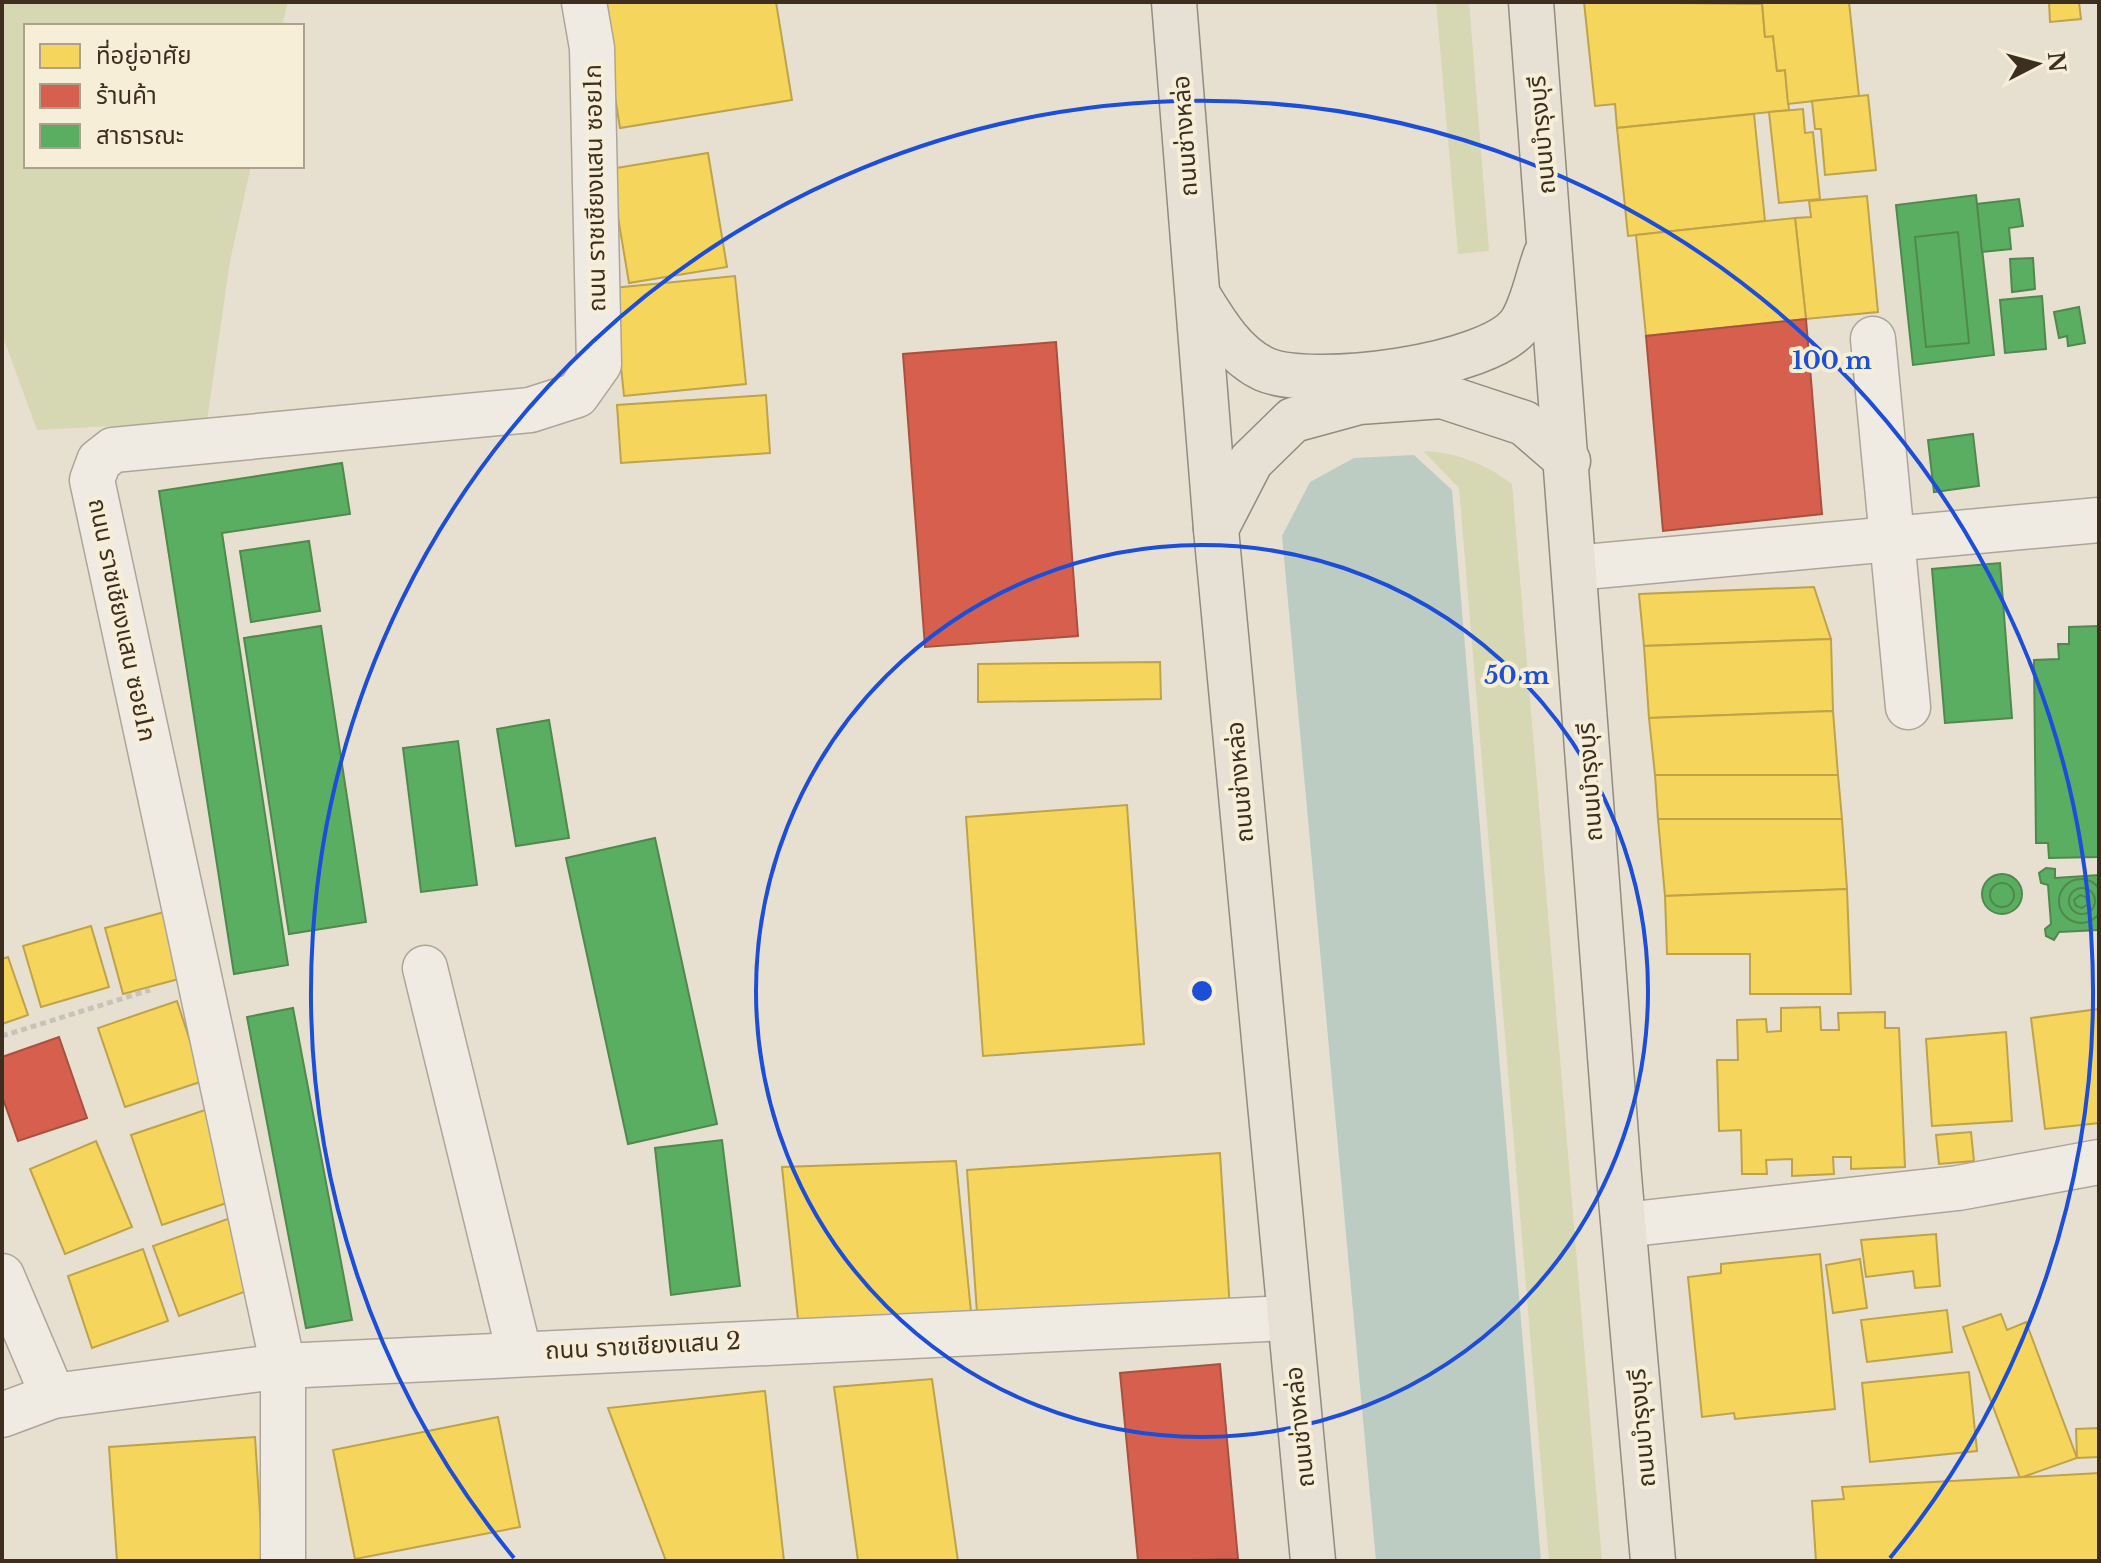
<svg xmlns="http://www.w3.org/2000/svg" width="2101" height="1563" font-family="'Libre Baskerville','Noto Sans Thai',serif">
	<rect width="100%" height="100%" fill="#e7e0d1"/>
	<!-- green -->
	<g fill="#d6d7b3">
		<polygon points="2,2 288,2 282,26 26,26 26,166 251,166 230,261 207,421 37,430 2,334"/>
		<polygon points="1436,2 1469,2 1489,251 1458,254"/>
		<path d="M1423 451C1456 452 1486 464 1512 484L1602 1561H1549L1459 488Z"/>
	</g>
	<!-- water -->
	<polygon fill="#bcccc2" points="1414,455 1452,490 1541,1561 1376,1561 1282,536 1310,482 1354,458"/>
	<!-- homes -->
	<g fill="#f6d55c" stroke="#bea34a" stroke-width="2">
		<polygon points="600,2 776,2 792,100 620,128"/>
		<polygon points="1584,2 1762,4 1765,37 1773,36 1777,71 1785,70 1789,110 1617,128 1615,104 1595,106"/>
		<polygon points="1762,2 1849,2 1859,96 1788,104 1785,70 1777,71 1773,36 1765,37"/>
		<polygon points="2049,2 2079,2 2081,19 2050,22"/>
		<polygon points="1868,95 1876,170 1825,175 1821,129 1815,129 1812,101"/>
		<polygon points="1803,109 1805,133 1813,132 1820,199 1779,203 1769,112"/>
		<polygon points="1754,114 1765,221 1628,236 1617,128"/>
		<polygon points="708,153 727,267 629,283 610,169"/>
		<polygon points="1867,196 1878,312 1806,319 1795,218 1811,217 1809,201"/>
		<polygon points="1795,218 1806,319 1646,336 1636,235"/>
		<polygon points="735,276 746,384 624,396 613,288"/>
		<polygon points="766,395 770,453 621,463 617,405"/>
		<polygon points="1814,587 1831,639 1644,646 1639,594"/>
		<polygon points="1831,639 1833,711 1649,718 1644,646"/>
		<polygon points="1160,662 1161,699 978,702 978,664"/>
		<polygon points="1833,711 1838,775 1655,775 1649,718"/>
		<polygon points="1655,775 1838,775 1842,819 1658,819"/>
		<polygon points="1127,805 1144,1044 983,1056 966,817"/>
		<polygon points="1658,819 1842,819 1847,889 1665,896"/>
		<polygon points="1847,889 1851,994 1750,994 1750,954 1667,954 1665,896"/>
		<polygon points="179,908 197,974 123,994 105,928"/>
		<polygon points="91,926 109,987 41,1007 23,946"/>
		<polygon points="8,957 28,1015 2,1024 2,959"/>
		<polygon points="177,1001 203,1081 125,1107 98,1028"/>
		<polygon points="1820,1007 1821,1030 1839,1030 1838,1013 1885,1012 1885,1028 1899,1028 1905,1167 1851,1169 1851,1157 1833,1157 1834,1174 1792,1176 1792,1159 1766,1160 1767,1174 1742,1174 1741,1130 1719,1131 1717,1060 1738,1060 1737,1020 1766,1019 1767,1032 1781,1031 1781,1008"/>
		<polygon points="2099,1009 2099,1123 2045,1129 2031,1018"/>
		<polygon points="2006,1032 2012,1121 1932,1126 1926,1039"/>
		<polygon points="211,1108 241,1198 162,1225 131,1135"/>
		<polygon points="1971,1132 1974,1161 1939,1164 1936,1135"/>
		<polygon points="96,1141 132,1227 65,1254 30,1169"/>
		<polygon points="1220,1153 1230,1310 978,1327 967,1170"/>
		<polygon points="956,1161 972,1322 799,1329 782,1167"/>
		<polygon points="233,1217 260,1286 179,1316 153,1246"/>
		<polygon points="1936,1234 1940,1286 1915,1288 1913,1271 1866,1277 1861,1240"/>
		<polygon points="143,1249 168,1321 92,1348 68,1276"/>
		<polygon points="1820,1254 1835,1409 1735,1419 1734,1413 1702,1417 1688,1277 1721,1273 1721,1264"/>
		<polygon points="1860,1259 1867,1308 1833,1313 1826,1265"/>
		<polygon points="1947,1310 1952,1352 1867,1362 1861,1320"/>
		<polygon points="2001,1314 2007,1330 2026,1322 2077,1458 2020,1478 1963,1327"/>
		<polygon points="1969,1372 1977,1451 1870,1462 1862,1383"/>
		<polygon points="932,1379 958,1561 858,1561 834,1387"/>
		<polygon points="765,1391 784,1561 666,1561 608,1408"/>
		<polygon points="498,1417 520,1527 355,1559 333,1450"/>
		<polygon points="2099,1428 2099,1457 2077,1458 2076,1429"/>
		<polygon points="255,1437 263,1560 117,1561 109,1447"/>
		<polygon points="2099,1473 2099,1561 1816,1561 1812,1501 1844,1499 1842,1487"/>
	</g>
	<!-- shops -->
	<g fill="#d6604d" stroke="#a85140" stroke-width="2">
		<polygon points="1806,319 1822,514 1663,531 1646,336"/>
		<polygon points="1056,342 1078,636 925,647 903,354"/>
		<polygon points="59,1037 87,1118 18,1141 2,1096 2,1057"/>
		<polygon points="1220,1364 1238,1559 1138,1561 1120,1373"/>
	</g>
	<!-- public -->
	<g fill="#5aae61" stroke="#51884e" stroke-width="2">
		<polygon points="1976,195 1994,355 1913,365 1896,205"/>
		<polygon points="2019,199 2023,226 2009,228 2011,249 1982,252 1977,204"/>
		<polygon points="1958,232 1969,343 1926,347 1915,237"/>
		<polygon points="2033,258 2035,289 2012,292 2010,259"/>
		<polygon points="2042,296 2046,349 2005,353 2000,300"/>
		<polygon points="2079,307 2085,343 2068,346 2067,336 2059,338 2054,312"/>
		<polygon points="1973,434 1979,486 1934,492 1928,440"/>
		<polygon points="342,463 350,514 222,533 288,965 234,974 159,491"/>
		<polygon points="309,541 320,611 251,622 240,551"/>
		<polygon points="2000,563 2012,718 1945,723 1932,569"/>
		<polygon points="321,626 366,922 289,934 244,638"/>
		<polygon points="2099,626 2099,857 2049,858 2048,843 2036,843 2034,660 2059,659 2058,644 2069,644 2069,627"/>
		<polygon points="549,720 569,838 516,846 497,729"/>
		<polygon points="458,741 477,885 421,892 403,748"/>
		<polygon points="655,838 717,1124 628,1144 566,858"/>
		<polygon points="2046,868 2055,869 2055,878 2099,875 2099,930 2059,932 2054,940 2046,936 2045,929 2051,924 2048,885 2041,883 2039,873"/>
		<circle cx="2002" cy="894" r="20"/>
		<circle cx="2081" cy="901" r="22"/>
		<circle cx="2002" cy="895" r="12"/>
		<circle cx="2082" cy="901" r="13"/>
		<polygon points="2080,895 2086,897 2088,904 2082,908 2076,906 2074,900"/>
		<polygon points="293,1008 352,1320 306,1328 247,1017"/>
		<polygon points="722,1140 740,1286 671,1295 655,1148"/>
	</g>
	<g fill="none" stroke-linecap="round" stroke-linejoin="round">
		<!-- minor casing -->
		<g stroke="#ada599" stroke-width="47">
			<g id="minor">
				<polyline points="1873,339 1908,707"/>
				<polyline points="1574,568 2099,520"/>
				<polyline points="425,968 519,1352"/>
				<polyline points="1624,1225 1958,1188 2099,1162"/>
				<polyline points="2,1276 53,1396"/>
				<polyline points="2,1415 53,1396 283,1366 1289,1318"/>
				<polyline points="283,1561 283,1366 92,480 99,461 113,450 530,410 577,395 599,364 592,48 584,2"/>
			</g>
		</g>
		<!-- major casing -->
		<g stroke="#928b80" stroke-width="47">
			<g id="major">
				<polyline points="1174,2 1216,529 1313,1561"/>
				<polyline points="1531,2 1619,1176 1653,1561"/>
				<path d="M1199 297C1215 323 1234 355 1264 369 1309 390 1491 368 1521 323 1533 305 1538 275 1546 254"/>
				<polyline points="1216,529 1251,461 1293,420 1359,402 1442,396 1524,423 1568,461"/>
			</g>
		</g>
		<!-- path -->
		<polyline stroke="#c8c2b9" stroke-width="5" stroke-dasharray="6 4" stroke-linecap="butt" points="2,1036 150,990"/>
		<!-- minor -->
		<use href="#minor" stroke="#efebe3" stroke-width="44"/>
		<!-- major -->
		<use href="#major" stroke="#e6e1d4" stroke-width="44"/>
	</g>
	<!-- distance rings -->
	<g fill="none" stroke="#1d4ed8" stroke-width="4">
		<circle cx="1202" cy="991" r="446"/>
		<path d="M514 1558A891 891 0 1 1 1890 1558"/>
	</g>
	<g text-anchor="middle" stroke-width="8" stroke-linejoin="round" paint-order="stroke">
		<!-- street labels -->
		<g font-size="24" fill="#3d2e20" stroke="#f7eed8">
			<text transform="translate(1542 135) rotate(-95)" y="8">ถนนบำรุงบุรี</text>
			<text transform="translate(1185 136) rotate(-94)" y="8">ถนนช่างหล่อ</text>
			<text transform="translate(595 188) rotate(-91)" y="8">ถนน ราชเชียงแสน ซอย1ก</text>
			<text transform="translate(122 620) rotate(78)" y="8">ถนน ราชเชียงแสน ซอย1ก</text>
			<text transform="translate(1240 782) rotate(-95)" y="8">ถนนช่างหล่อ</text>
			<text transform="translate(1590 782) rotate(-94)" y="8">ถนนบำรุงบุรี</text>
			<text transform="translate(643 1346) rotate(-3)" y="8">ถนน ราชเชียงแสน 2</text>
			<text transform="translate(1300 1427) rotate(-96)" y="8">ถนนช่างหล่อ</text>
			<text transform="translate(1642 1428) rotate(-95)" y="8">ถนนบำรุงบุรี</text>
		</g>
	</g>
	<circle cx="1202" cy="991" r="12" fill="#1d4ed8" stroke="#f7eed8" stroke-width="4"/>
	<g font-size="24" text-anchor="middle" font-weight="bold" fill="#1d4ed8" stroke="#f7eed8" stroke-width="8" stroke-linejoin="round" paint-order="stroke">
		<text x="1832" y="369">100 m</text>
		<text x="1517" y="684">50 m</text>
	</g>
	<!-- border -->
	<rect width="2101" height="1563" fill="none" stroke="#3d2e20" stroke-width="8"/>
	<!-- legend -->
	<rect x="24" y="24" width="280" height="144" fill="#f7eed8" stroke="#ada18e" stroke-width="2"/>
	<rect x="40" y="44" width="40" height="24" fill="#f6d55c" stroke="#ada18e" stroke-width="2"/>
	<text x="96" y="64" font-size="24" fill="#3d2e20">ที่อยู่อาศัย</text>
	<rect x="40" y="84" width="40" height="24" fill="#d6604d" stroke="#ada18e" stroke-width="2"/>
	<text x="96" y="104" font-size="24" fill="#3d2e20">ร้านค้า</text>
	<rect x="40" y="124" width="40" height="24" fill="#5aae61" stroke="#ada18e" stroke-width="2"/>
	<text x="96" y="144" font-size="24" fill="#3d2e20">สาธารณะ</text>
	<!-- north arrow -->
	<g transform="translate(2037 64) rotate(84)" stroke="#f7eed8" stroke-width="6" paint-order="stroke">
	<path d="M0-6L14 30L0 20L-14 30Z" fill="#3d2e20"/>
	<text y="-12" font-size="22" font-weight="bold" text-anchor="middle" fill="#3d2e20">N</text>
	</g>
</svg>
